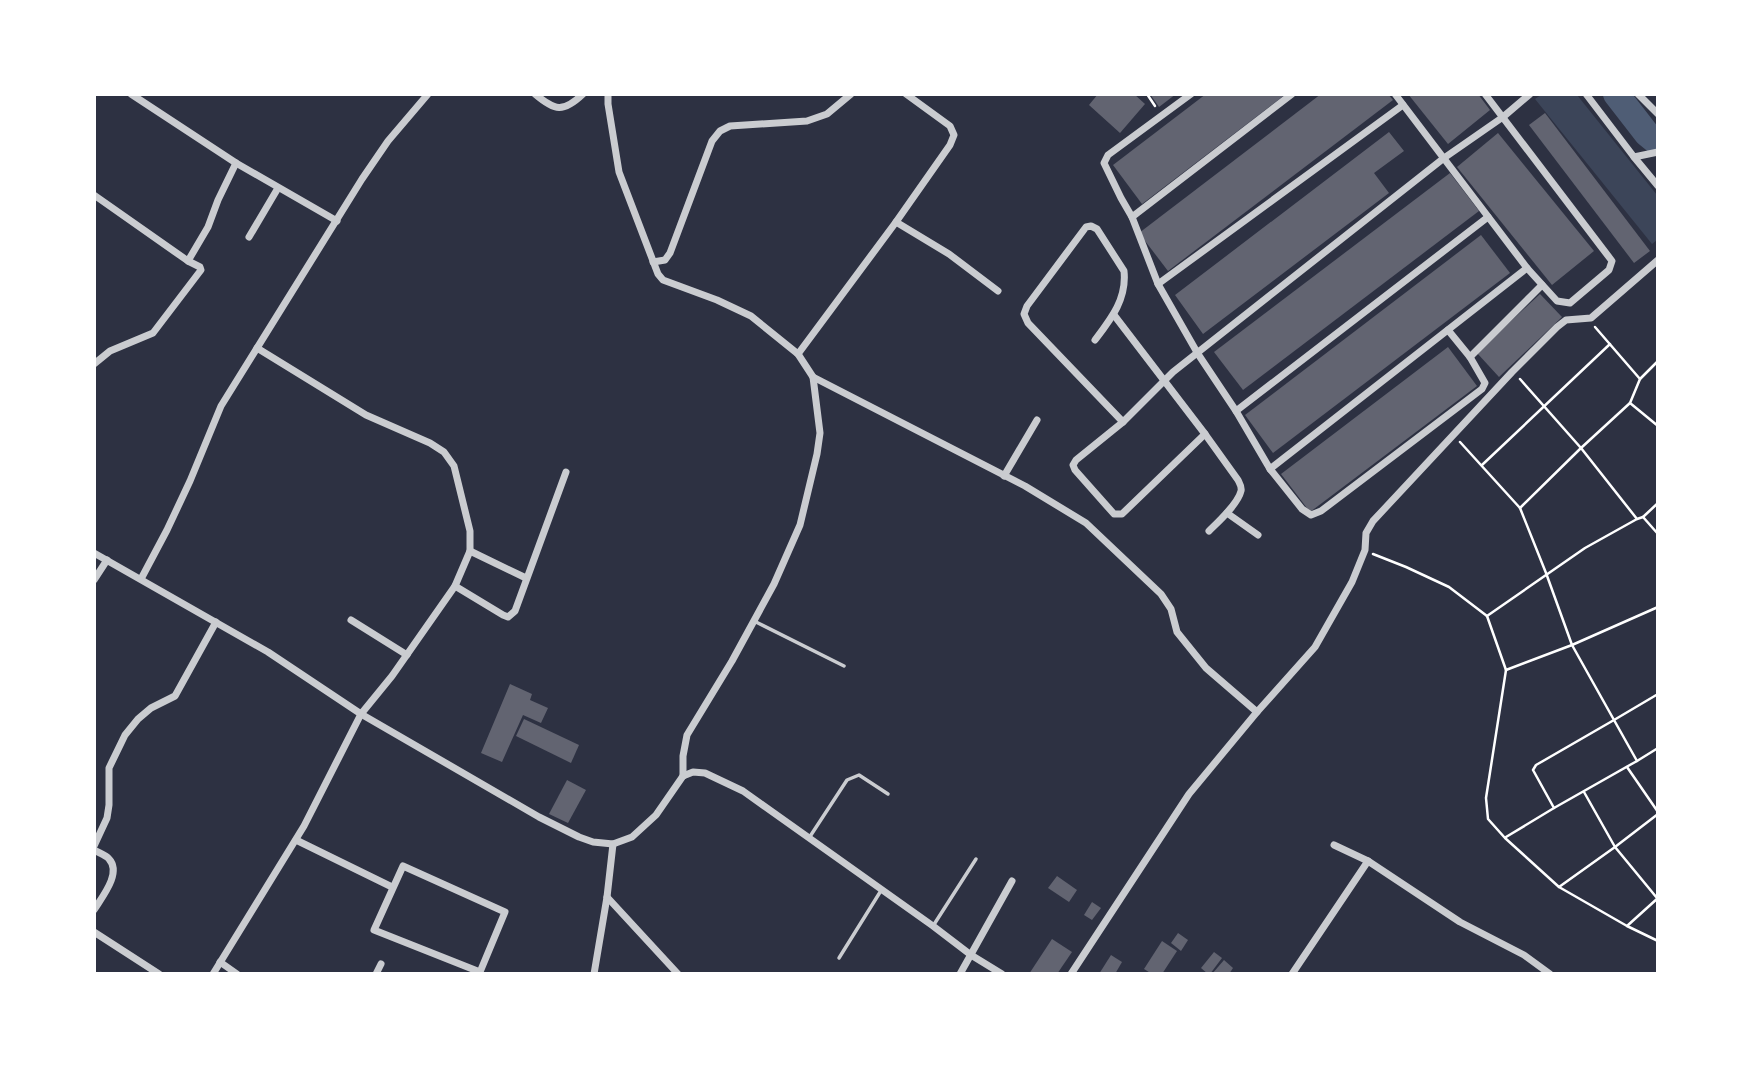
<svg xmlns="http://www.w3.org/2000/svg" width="1752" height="1068" font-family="'Asap Condensed',sans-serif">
	<rect width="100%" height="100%" fill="#2d3142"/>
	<!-- green -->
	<polygon fill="#3c4559" points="1541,95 1577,95 1657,195 1657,240 1652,244 1535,99"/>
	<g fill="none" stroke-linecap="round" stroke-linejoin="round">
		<!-- river -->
		<polyline stroke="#4f5d75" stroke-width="26" points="1616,94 1647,134 1658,143"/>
	</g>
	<!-- building -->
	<g fill="#626471">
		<polygon points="1098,94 1134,94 1145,104 1120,133 1089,105"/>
		<polygon points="1150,94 1176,94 1159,107"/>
		<polygon points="1206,94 1286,94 1142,204 1113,165"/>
		<polygon points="1321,94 1388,94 1393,100 1168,271 1139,233"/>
		<polygon points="1408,94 1478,94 1490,110 1448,144"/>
		<polygon points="1545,113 1650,251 1634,263 1529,125"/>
		<polygon points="1389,132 1404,151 1374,173 1389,193 1203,334 1175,295"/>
		<polygon points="1498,133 1594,251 1552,285 1457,167"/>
		<polygon points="1450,173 1479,211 1243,390 1214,352"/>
		<polygon points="1481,235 1510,273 1273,453 1245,415"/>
		<polygon points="1540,294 1562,317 1499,377 1477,353"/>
		<polygon points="1448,347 1477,386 1310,512 1281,474"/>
		<polygon points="510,684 532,694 530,700 548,708 541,723 523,715 502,762 481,753"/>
		<polygon points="524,719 579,745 571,763 516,736"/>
		<polygon points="567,780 586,790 568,823 549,814"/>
		<polygon points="1057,876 1077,890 1069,902 1048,888"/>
		<polygon points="1092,902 1101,908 1092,920 1084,915"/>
		<polygon points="1178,933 1188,940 1181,951 1171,943"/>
		<polygon points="1052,939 1072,952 1057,974 1029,974"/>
		<polygon points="1162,941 1177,951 1162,974 1152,974 1144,969"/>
		<polygon points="1214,952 1222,958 1210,974 1208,974 1201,968"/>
		<polygon points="1111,955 1122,962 1115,974 1099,974"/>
		<polygon points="1224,960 1233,968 1229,974 1212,974"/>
	</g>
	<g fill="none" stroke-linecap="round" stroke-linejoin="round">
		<!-- path -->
		<g stroke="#fff" stroke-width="2.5">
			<polyline points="1147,94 1155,106"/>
			<polyline points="1595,327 1640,379 1630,403 1658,426"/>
			<polyline points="1520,379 1581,448 1637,519 1643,517"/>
			<polyline points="1640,379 1658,361"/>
			<polyline points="1460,442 1520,508 1581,448 1630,403"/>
			<polyline points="1482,465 1610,344"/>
			<polyline points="1658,503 1643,517 1658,534"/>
			<polyline points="1373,554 1406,567 1449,587 1487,616 1506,670 1486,798 1488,819 1505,838 1559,887 1627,926 1658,941"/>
			<polyline points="1658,607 1572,645 1614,720 1658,694"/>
			<polyline points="1487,616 1585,548 1637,519"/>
			<polyline points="1506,670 1572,645 1546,573 1520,508"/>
			<polygon points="1614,720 1637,761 1554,808 1533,770 1536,765"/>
			<polyline points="1637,761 1658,748"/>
			<polyline points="1627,767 1658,812"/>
			<polyline points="1506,837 1554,808"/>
			<polyline points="1559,887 1615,847 1584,792"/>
			<polyline points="1657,898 1615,847 1658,814"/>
			<polyline points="1627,926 1658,898"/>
		</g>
		<!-- service -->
		<g stroke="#caccd0" stroke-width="3.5">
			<polyline points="754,621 844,666"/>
			<polyline points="809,838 847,780 859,775 888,794"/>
			<polyline points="933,926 976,859"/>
			<polyline points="839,958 882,889"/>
		</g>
		<!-- minor -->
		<g stroke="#caccd0" stroke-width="7">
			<polyline points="131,94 236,163 337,221"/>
			<path d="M535 94C555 111 563 113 583 94"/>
			<polyline points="608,94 608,104 619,172 658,274 663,280 717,300 751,316 798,354 813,377 820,433 817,454 800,525 774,584 732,661 687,735 683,756 683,776"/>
			<polyline points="1191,94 1108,155 1104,163 1121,198 1132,217 1158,284 1198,354 1236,411 1270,469 1302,509 1311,515 1321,511 1482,389 1485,383 1470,357 1448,330"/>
			<polyline points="1395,94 1527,268 1557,301 1570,303 1609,270 1612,261 1485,94"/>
			<polyline points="1586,94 1634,157 1658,152"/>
			<polyline points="1638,94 1658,114"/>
			<polyline points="1634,157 1658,186"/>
			<polyline points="94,195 188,261 200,267 201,270 153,333 110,351 94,364"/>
			<polyline points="1132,217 1292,94"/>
			<polyline points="896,222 949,254 998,291"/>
			<polyline points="249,237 278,188"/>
			<polyline points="188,261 208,227 218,200 236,163"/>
			<polyline points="653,262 665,260 670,253 712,141 720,131 730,126 807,121 827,114 851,94"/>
			<polyline points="1158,284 1403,105"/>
			<path d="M1114 315 1205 434 1238 480C1240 484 1242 487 1241 491 1238 504 1218 522 1209 531"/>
			<path d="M1095 340C1111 319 1127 299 1124 271L1097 229 1091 226 1086 227 1027 306 1024 314 1028 323 1123 422"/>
			<polyline points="798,354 896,222 950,145 954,135 950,126 906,94"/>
			<polyline points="1470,357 1542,285"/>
			<polyline points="813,377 1025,486 1086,523 1161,594 1171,609 1177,632 1206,668 1257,712"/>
			<polyline points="1236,411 1488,217"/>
			<polyline points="1205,434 1122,514 1114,514 1075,470 1073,465 1076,460 1123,422 1173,372 1444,158 1503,117 1530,94"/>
			<polyline points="1270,469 1527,268"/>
			<polyline points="1004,476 1037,420"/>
			<polyline points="1227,513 1258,535"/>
			<polyline points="470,551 526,578"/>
			<polyline points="94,553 268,652 361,714 539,817 579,837 593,842 613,844 632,837 656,815 683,776 693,772 705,773 743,791 933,926 971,955 1002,974"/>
			<polyline points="141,579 167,530 190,481 221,406 362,179 388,141 428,94"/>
			<polyline points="94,580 107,560"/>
			<polyline points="455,586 503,615 508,617 515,611 566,472"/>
			<polyline points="351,620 407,655"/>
			<polyline points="296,840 392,887"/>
			<polyline points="1334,845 1368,861 1460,922 1524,955 1550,974"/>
			<polyline points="94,846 107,818 109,805 109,768 125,735 138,719 151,708 175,696 216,622"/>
			<path d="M94 850C99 853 106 855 109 859 122 873 102 897 94 910"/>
			<polygon points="403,866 505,912 480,972 374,930"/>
			<polyline points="607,897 678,974"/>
			<polyline points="94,932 159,974"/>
			<polyline points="220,962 237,974"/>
			<polyline points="213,974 304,826 361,714 392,676 455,586 470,551 470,531 454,466 444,452 430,443 366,415 257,348"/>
			<polyline points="376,974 381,964"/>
			<polyline points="594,974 607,897 613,844"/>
			<polyline points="960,974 1012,881"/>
			<polyline points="1071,974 1189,794 1257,712 1315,647 1352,582 1365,550 1366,533 1373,521 1512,372 1557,327 1566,320 1591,318 1658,260"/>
			<polyline points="1292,974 1368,861"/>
		</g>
	</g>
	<!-- border -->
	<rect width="1752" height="1068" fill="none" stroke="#ffffff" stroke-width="192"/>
</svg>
